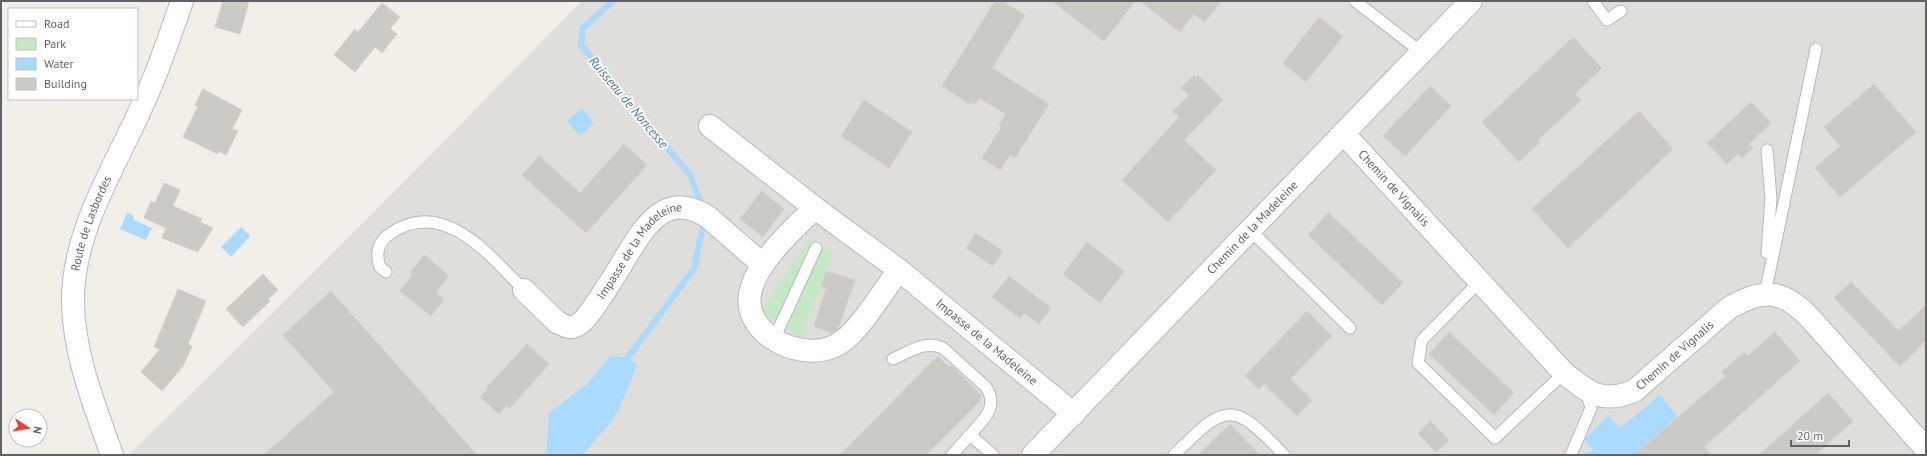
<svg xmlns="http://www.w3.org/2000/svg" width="1927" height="456" font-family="'PT Sans',sans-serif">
	<rect width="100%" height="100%" fill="#f1efe8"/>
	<!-- industrial -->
	<polygon fill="#e0deda" points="582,1 1926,1 1926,455 129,455 370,216"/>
	<!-- green -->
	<polygon fill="#c5e8c5" points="809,239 833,253 801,338 761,311"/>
	<!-- water -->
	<g fill="#aadaff">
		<polygon points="582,108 594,123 580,136 567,121"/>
		<polygon points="127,213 133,215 134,220 152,228 146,240 120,229"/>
		<polygon points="241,227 250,236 231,257 221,247"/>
		<polygon points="611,356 628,358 637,365 627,391 613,420 582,455 549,455 546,452 549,413 586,385"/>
		<polygon points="1660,395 1677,416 1634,455 1580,455 1594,450 1584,439 1609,416 1620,428"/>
	</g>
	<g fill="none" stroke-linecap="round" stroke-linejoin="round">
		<!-- stream -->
		<g stroke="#aadaff" stroke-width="6">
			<polyline points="613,1 583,28 581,45 690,175 703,208"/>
			<polyline points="623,364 694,269 704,222"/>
		</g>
	</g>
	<!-- building -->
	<g fill="#cccac5" stroke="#d6d1c6">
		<polygon points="223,1 249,1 240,34 215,27"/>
		<polygon points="995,1 1002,1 1025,15 992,68 1049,104 1015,158 1010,155 1000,170 982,158 1001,128 999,126 1006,114 979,98 975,105 971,102 969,104 942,86"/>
		<polygon points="1052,1 1135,1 1104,41"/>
		<polygon points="1140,1 1221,1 1205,22 1194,14 1180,32"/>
		<polygon points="382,3 400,17 390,29 397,34 382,53 375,47 355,72 334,55 355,29 358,32"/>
		<polygon points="1319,17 1343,36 1306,82 1283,63"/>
		<polygon points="1573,37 1602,68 1575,94 1581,100 1538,140 1540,142 1519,162 1482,122"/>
		<polygon points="1194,75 1196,77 1198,75 1223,100 1184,140 1216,170 1168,222 1122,180 1179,117 1173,111 1189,95 1181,88"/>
		<polygon points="1874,84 1916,132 1840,197 1815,168 1840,146 1824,127"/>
		<polygon points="1430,86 1451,106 1405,156 1383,136"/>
		<polygon points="203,89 242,110 232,129 238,131 226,155 219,151 218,154 183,137 198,106 195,105"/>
		<polygon points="864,100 912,132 889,168 841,136"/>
		<polygon points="1751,102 1771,123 1749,144 1753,148 1742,158 1738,154 1727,164 1707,143"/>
		<polygon points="1639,111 1673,149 1568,248 1532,209"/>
		<polygon points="624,144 647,165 586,233 522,175 539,156 580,193"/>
		<polygon points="164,183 180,190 173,206 202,219 200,222 213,228 198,252 162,238 166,228 144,218 151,201 155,203"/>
		<polygon points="762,191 784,209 763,237 740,219"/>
		<polygon points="1329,213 1403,283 1382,305 1308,235"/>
		<polygon points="975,233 1003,251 993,266 966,248"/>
		<polygon points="1087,242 1124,271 1100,303 1063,274"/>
		<polygon points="424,255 449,276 436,292 444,300 431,316 400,291 412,275 410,273"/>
		<polygon points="826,271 855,280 838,329 832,333 814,326 826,289 821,287"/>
		<polygon points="263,274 278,290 268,299 270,301 243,327 226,309"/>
		<polygon points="1009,276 1051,308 1039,324 1024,313 1020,318 992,297"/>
		<polygon points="1851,282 1899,331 1926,305 1926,340 1900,366 1834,298"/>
		<polygon points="178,289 206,301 188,344 192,346 183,366 162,391 141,372 160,349 154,347"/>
		<polygon points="331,291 477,455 264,455 334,392 283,335"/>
		<polygon points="1307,311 1332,336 1290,379 1312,400 1297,416 1264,384 1259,389 1245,376"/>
		<polygon points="1449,332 1514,393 1494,415 1429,354"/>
		<polygon points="1775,332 1800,361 1704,447 1711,455 1634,455 1726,376 1722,372 1744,352 1748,356"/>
		<polygon points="527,344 549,364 509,409 506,406 499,414 480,397 488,389 486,388"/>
		<polygon points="938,356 949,367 951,365 982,396 980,398 981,400 926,455 840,455"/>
		<polygon points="1828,393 1853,421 1815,455 1759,455"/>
		<polygon points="1430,421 1449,440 1436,452 1418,434"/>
		<polygon points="1230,424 1260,455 1199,455"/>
	</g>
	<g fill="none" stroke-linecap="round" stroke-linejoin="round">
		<!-- service casing -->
		<g stroke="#b5b8bc" stroke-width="13">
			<g id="service">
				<polyline points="1355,1 1421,52"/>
				<polyline points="1593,1 1607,20 1621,11"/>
				<polyline points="1767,150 1771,198 1767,253"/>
				<polyline points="1250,230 1350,328"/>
				<path d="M386 272 380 267C375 253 378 241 391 233 444 197 490 256 524 290"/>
				<polyline points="1480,281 1422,340 1418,363 1495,438 1564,373"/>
				<polyline points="1765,294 1816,49"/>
				<polyline points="774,339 816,248"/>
				<path d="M893 359C909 352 925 340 943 348L986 387C999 407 984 419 970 435L993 455"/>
				<polyline points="952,455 970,435"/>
				<path d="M1174 455C1226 403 1232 400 1284 455"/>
				<polyline points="1571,455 1591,408 1586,391"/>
			</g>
		</g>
		<!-- minor casing -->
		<g stroke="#b5b8bc" stroke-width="24">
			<g id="minor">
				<path id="s1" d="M710 126 815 208 899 270 1074 414"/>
				<path id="s2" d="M1343 133 1564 373C1589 393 1602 404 1634 391L1729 308C1763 288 1783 289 1811 319L1926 449"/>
				<path d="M815 208C793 229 755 263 750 294 743 337 807 365 840 343 861 329 883 291 899 270"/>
				<path id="s3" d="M524 290 557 322C561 324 567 328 572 327 581 326 589 314 594 307 604 292 615 276 624 260 644 228 664 189 708 217L763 265"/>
				<path id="s4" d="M1033 455 1471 1"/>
			</g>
		</g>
		<!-- tertiary casing -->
		<g stroke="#b5b8bc" stroke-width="24">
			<g id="tertiary">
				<path id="s5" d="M112 455C95 407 74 356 73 303 72 232 114 169 142 106 158 72 170 36 182 1"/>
			</g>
		</g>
		<!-- service -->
		<use href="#service" stroke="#fff" stroke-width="11"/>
		<!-- minor -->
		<use href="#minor" stroke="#fff" stroke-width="22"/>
		<!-- tertiary -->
		<use href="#tertiary" stroke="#fff" stroke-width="22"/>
	</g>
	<g text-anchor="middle" stroke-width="4" stroke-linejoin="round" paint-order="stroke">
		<!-- street labels -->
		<g font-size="12" fill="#5f6368" stroke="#fff">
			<text dy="4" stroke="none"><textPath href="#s2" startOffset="75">Chemin de Vignalis</textPath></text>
			<text dy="4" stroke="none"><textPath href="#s5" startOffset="240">Route de Lasbordes</textPath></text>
			<text dy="4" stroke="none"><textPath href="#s4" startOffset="316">Chemin de la Madeleine</textPath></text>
			<text dy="4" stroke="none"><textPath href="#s3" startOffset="167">Impasse de la Madeleine</textPath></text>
			<text dy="4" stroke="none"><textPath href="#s1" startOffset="351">Impasse de la Madeleine</textPath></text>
			<text dy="4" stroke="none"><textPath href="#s2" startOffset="458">Chemin de Vignalis</textPath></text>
		</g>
		<!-- water labels -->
		<g font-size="13" font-style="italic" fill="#4174aa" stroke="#fff">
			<text transform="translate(629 102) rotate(50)" y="5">Ruisseau de Noncesse</text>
		</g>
	</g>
	<!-- border -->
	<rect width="1927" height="456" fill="none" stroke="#5f6368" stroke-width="4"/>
	<!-- legend -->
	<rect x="8" y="8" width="130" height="92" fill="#ffffff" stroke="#bfc1c3"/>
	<rect x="16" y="21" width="20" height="6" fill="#ffffff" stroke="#bfc1c3"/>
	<text x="44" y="28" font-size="12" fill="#5f6368">Road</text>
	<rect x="16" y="38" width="20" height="12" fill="#c5e8c5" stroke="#bfc1c3"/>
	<text x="44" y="48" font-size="12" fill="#5f6368">Park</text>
	<rect x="16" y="58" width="20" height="12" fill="#aadaff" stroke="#bfc1c3"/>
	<text x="44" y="68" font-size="12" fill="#5f6368">Water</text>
	<rect x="16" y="78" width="20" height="12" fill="#cccac5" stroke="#bfc1c3"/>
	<text x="44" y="88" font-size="12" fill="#5f6368">Building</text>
	<!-- north arrow -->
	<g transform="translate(28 428) rotate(102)"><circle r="19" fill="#ffffff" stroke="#bfc1c3"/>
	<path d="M0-3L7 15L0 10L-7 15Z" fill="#ea4335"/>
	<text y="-6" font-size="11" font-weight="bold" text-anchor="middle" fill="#5f6368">N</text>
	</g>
	<!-- scale -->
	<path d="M1791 440v6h58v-6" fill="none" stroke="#5f6368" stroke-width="2"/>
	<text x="1797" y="440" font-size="12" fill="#5f6368" stroke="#ffffff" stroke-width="3" paint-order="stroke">20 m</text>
</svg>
